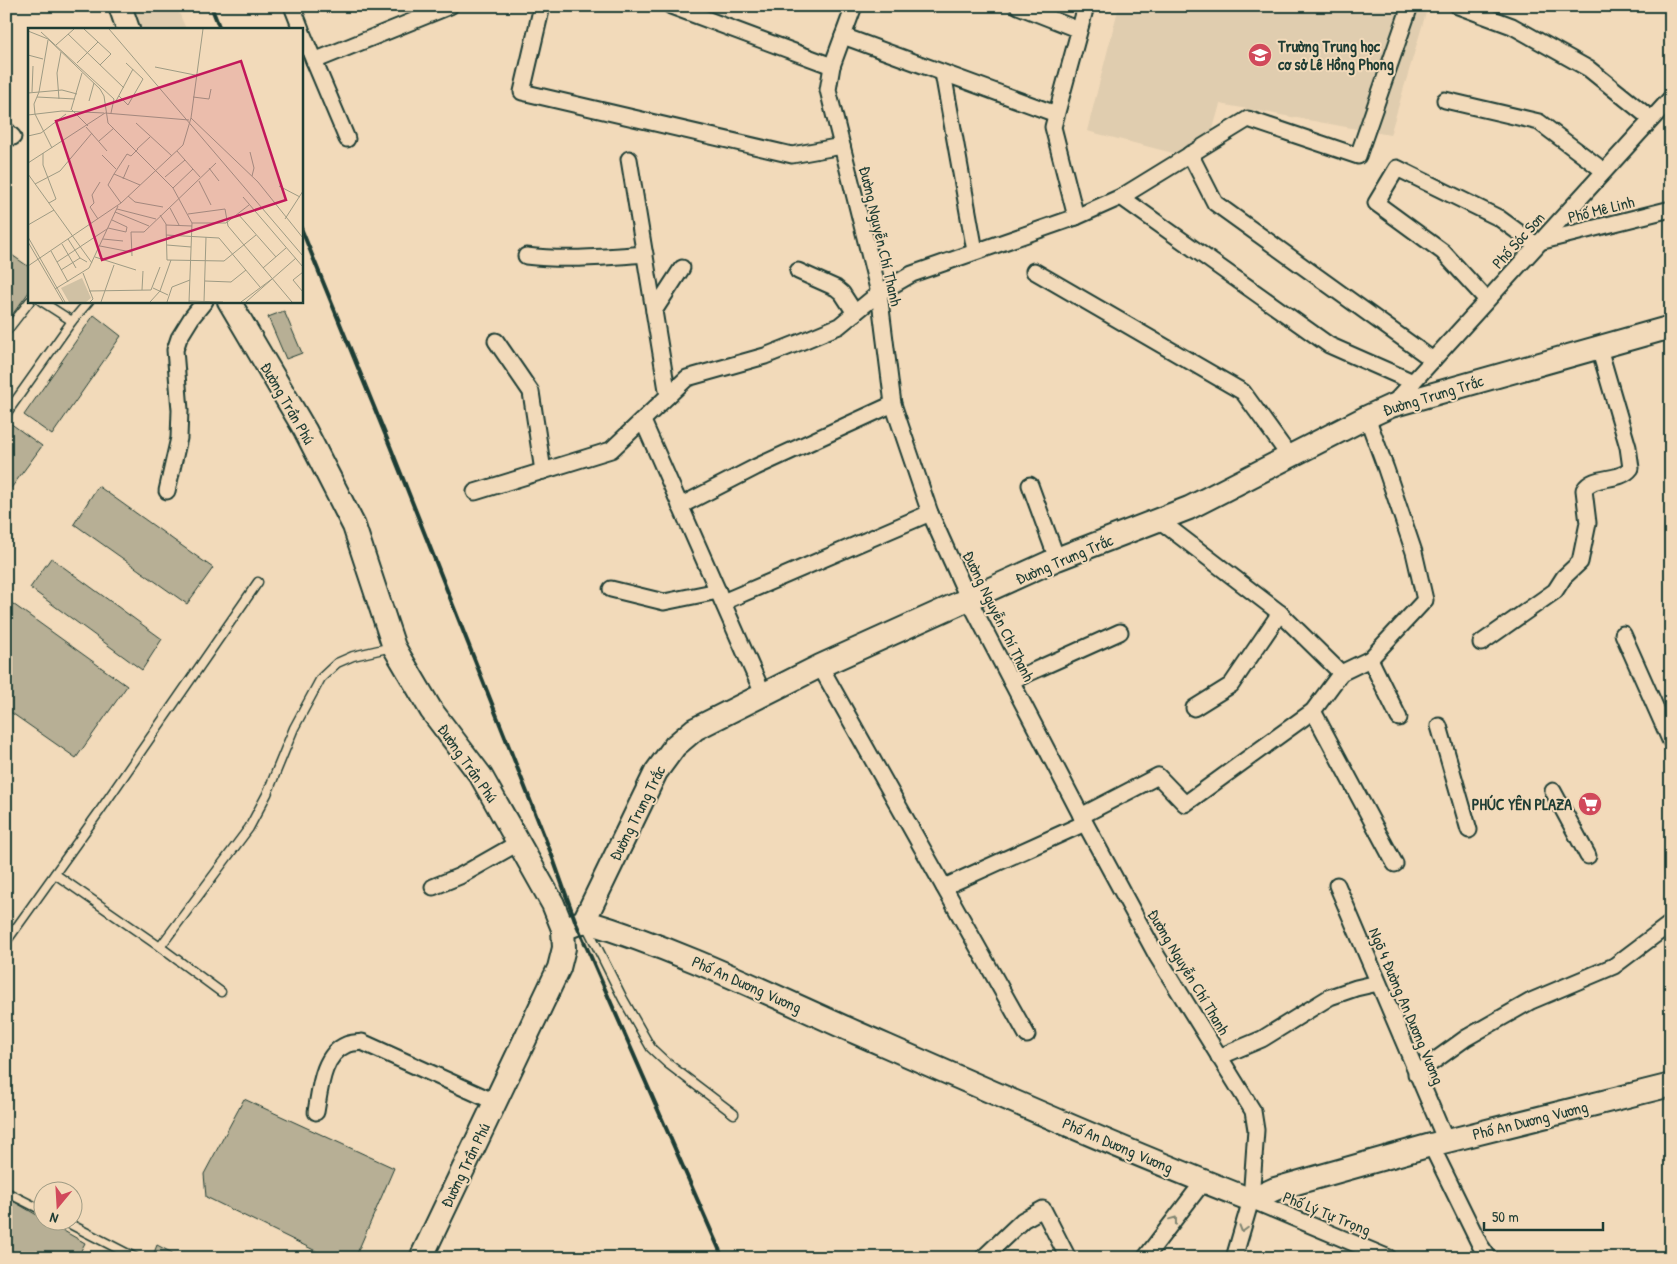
<svg xmlns="http://www.w3.org/2000/svg" width="1677" height="1264" font-family="'Patrick Hand',sans-serif">
	<rect width="100%" height="100%" fill="#f2daba"/>
	<filter id="ink" filterUnits="userSpaceOnUse"><feTurbulence type="fractalNoise" baseFrequency=".02" numOctaves="2"/><feDisplacementMap in="SourceGraphic" scale="10" xChannelSelector="R" yChannelSelector="G"/><feConvolveMatrix kernelMatrix="1 2 1 2 8 2 1 2 1" color-interpolation-filters="sRGB"/></filter>
	<g filter="url(#ink)">
		<!-- built -->
		<g fill="#e0cdaf">
			<polygon points="123,6 176,6 186,29 132,29"/>
			<polygon points="1119,6 1428,6 1390,135 1220,104 1204,161 1087,131"/>
		</g>
		<!-- building -->
		<g fill="#b7af95" stroke="#1f3d34">
			<polygon points="9,253 29,267 29,292 6,323 6,257"/>
			<polygon points="284,311 302,353 286,359 268,317"/>
			<polygon points="94,315 121,336 52,435 24,415"/>
			<polygon points="10,423 42,446 6,495 6,428"/>
			<polygon points="98,486 213,568 187,604 74,524"/>
			<polygon points="51,558 162,639 142,670 30,588"/>
			<polygon points="6,599 127,686 76,758 6,709"/>
			<polygon points="244,1099 394,1168 355,1258 330,1258 206,1197 204,1174"/>
			<polygon points="6,1197 42,1218 42,1222 48,1222 85,1243 77,1258 6,1258"/>
			<polygon points="157,1245 182,1258 152,1258"/>
		</g>
		<g fill="none" stroke-linecap="round" stroke-linejoin="round">
			<!-- lane casing -->
			<g stroke="#1f3d34" stroke-width="11">
				<g id="lane">
					<polyline points="41,301 72,321"/>
					<polyline points="6,332 30,301"/>
					<polyline points="6,414 72,321 89,301"/>
					<polyline points="55,874 160,947 249,828 267,794 294,728 321,678 337,663 353,656 392,647"/>
					<polyline points="587,927 623,999 651,1048 667,1063 734,1114"/>
					<polyline points="6,942 99,812 258,582"/>
					<polyline points="160,947 221,992"/>
					<polyline points="6,1192 42,1210"/>
					<polyline points="66,1222 136,1258"/>
				</g>
			</g>
			<!-- street casing -->
			<g stroke="#1f3d34" stroke-width="19">
				<g id="street">
					<polyline points="292,6 301,29"/>
					<polyline points="542,6 522,92 792,155 842,146"/>
					<polyline points="671,6 832,66"/>
					<polyline points="854,6 832,66 828,90 879,293 893,404 930,513 969,600 1085,823 1157,956 1253,1111 1256,1130 1251,1200 1234,1258"/>
					<polyline points="1018,6 1079,30"/>
					<polyline points="1458,6 1512,26 1589,69 1651,119"/>
					<polyline points="301,30 347,139"/>
					<polyline points="843,36 1056,114"/>
					<polyline points="314,61 450,6"/>
					<polyline points="943,73 975,251"/>
					<polyline points="1445,100 1539,122 1604,171"/>
					<polyline points="6,130 13,137"/>
					<polyline points="1190,154 1215,203 1433,360"/>
					<polyline points="629,159 668,396"/>
					<polyline points="1121,197 1329,345 1413,382"/>
					<polyline points="1076,217 1053,127 1086,6"/>
					<polyline points="1539,242 1671,209"/>
					<path d="M526 256C566 261 605 257 645 254"/>
					<polyline points="798,271 836,288 842,293 855,313"/>
					<polyline points="1034,271 1243,392 1290,457"/>
					<polyline points="1487,300 1443,252 1376,203 1397,168 1499,218 1536,245"/>
					<polyline points="654,311 682,268"/>
					<polyline points="496,341 531,392 543,471"/>
					<polyline points="1392,405 1671,98"/>
					<polyline points="643,421 764,696"/>
					<polyline points="1030,485 1057,559"/>
					<polyline points="167,491 179,438 180,410 175,350 179,338 192,317 205,301"/>
					<polyline points="475,492 611,450 687,378 765,356 803,341 839,326 879,293 912,274 1076,217 1121,197 1248,119 1358,156 1410,6"/>
					<polyline points="680,506 756,467 893,404"/>
					<polyline points="611,589 664,602 718,591"/>
					<polyline points="723,602 930,513"/>
					<polyline points="1623,634 1670,740"/>
					<path d="M1481 643 1555 591 1564 577 1580 562 1588 523 1584 490C1593 474 1620 483 1631 468L1628 447 1599 348"/>
					<polyline points="1370,659 1399,718"/>
					<polyline points="820,666 1027,1035"/>
					<polyline points="1341,673 1370,659 1425,600 1414,552 1386,469 1367,417"/>
					<polyline points="1011,681 1120,632"/>
					<polyline points="1194,708 1231,685 1280,613"/>
					<polyline points="1313,711 1395,864"/>
					<polyline points="1439,726 1469,830"/>
					<polyline points="1553,791 1588,856"/>
					<polyline points="1081,816 1158,776 1185,804 1313,711 1341,673 1280,613 1159,520"/>
					<polyline points="1337,885 1446,1141"/>
					<polyline points="433,887 460,876 518,843"/>
					<polyline points="944,887 1085,823"/>
					<polyline points="1219,1057 1262,1039 1330,997 1356,988 1378,983"/>
					<polyline points="1416,1074 1466,1038 1531,1001 1614,966 1671,923"/>
					<path d="M316 1112C320 1090 322 1055 346 1045 350 1043 357 1043 362 1042L495 1102"/>
					<polyline points="1431,1145 1480,1245 1489,1258"/>
					<polyline points="1251,1200 1389,1258"/>
					<polyline points="983,1258 1023,1220 1043,1209 1068,1258"/>
					<polyline points="1145,1258 1203,1182"/>
				</g>
			</g>
			<!-- secondary casing -->
			<g stroke="#1f3d34" stroke-width="26">
				<g id="secondary">
					<polyline points="120,6 128,29"/>
					<polyline points="229,301 305,430 354,526 394,647 431,710 481,776 553,904 563,929 564,948 559,968 421,1258"/>
					<path d="M584 921C678 949 767 993 857 1033 987 1090 1118 1148 1251 1200L1275 1189 1431 1145 1671 1085"/>
					<polyline points="563,929 584,921 656,772 675,746 695,729 820,666 1057,559 1189,508 1367,417 1391,406 1671,327"/>
				</g>
			</g>
			<!-- lane -->
			<use href="#lane" stroke="#f2daba" stroke-width="8"/>
			<!-- street -->
			<use href="#street" stroke="#f2daba" stroke-width="15"/>
			<!-- secondary -->
			<use href="#secondary" stroke="#f2daba" stroke-width="22"/>
			<!-- rail -->
			<g stroke="#1f3d34" stroke-width="4">
				<polyline points="211,6 220,29"/>
				<polyline points="301,228 390,446 551,853 576,923 723,1258"/>
			</g>
		</g>
		<!-- one-way arrows -->
		<defs><path id="oneway-chevron" d="M-2-3.5L2.5 0L-2 3.5" fill="none" stroke-width="1.6" stroke-linecap="round" stroke-linejoin="round" transform="scale(1.25)"/></defs>
		<g stroke="#7e8470">
			<use href="#oneway-chevron" transform="translate(1174 1220) rotate(-53)"/>
			<use href="#oneway-chevron" transform="translate(1243 1229) rotate(106)"/>
		</g>
	</g>
	<!-- icons -->
	<defs>
		<g id="school-disc" transform="scale(1.25)"><circle r="9.5" fill="#d1495b" stroke="#f2daba"/><path d="M0-5L7-2L0 1L-7-2ZM-4 1L0 2.5L4 1V4Q0 6-4 4Z" fill="#fff"/></g>
		<g id="supermarket-disc" transform="scale(1.25)"><circle r="9.5" fill="#d1495b" stroke="#f2daba"/><path d="M-6-5.5h2.5l.6 2H6L4.5 2H-2.5L-4.4-4H-6ZM-1.5 3.2a1.3 1.3 0 1 0 .1 0ZM3 3.2a1.3 1.3 0 1 0 .1 0Z" fill="#fff"/></g>
	</defs>
	<g fill-rule="evenodd">
		<use href="#school-disc" x="1260" y="55"/>
		<use href="#supermarket-disc" x="1590" y="804"/>
	</g>
	<g text-anchor="middle" stroke-width="4" stroke-linejoin="round" paint-order="stroke">
		<!-- poi labels -->
		<g font-size="16" font-weight="bold" fill="#1f3d34" stroke="#f2daba" text-anchor="start">
			<text x="1278" y="52">Trường Trung học<tspan x="1278" dy="18">cơ sở Lê Hồng Phong</tspan></text>
			<text x="1572" y="810" text-anchor="end">PHÚC YÊN PLAZA</text>
		</g>
		<!-- street labels -->
		<g font-size="16" fill="#1f3d34" stroke="#f2daba">
			<text transform="translate(1601 209) rotate(-14)" y="6">Phố Mê Linh</text>
			<text transform="translate(881 236) rotate(77)" y="6">Đường Nguyễn Chí Thanh</text>
			<text transform="translate(1518 240) rotate(-48)" y="6">Phố Sóc Sơn</text>
			<text transform="translate(1433 395) rotate(-17)" y="6">Đường Trưng Trắc</text>
			<text transform="translate(288 403) rotate(60)" y="6">Đường Trần Phú</text>
			<text transform="translate(1064 559) rotate(-23)" y="6">Đường Trưng Trắc</text>
			<text transform="translate(999 616) rotate(64)" y="6">Đường Nguyễn Chí Thanh</text>
			<text transform="translate(468 763) rotate(55)" y="6">Đường Trần Phú</text>
			<text transform="translate(637 813) rotate(-63)" y="6">Đường Trưng Trắc</text>
			<text transform="translate(1189 972) rotate(59)" y="6">Đường Nguyễn Chí Thanh</text>
			<text transform="translate(747 984) rotate(24)" y="6">Phố An Dương Vương</text>
			<text transform="translate(1407 1006) rotate(67)" y="6">Ngõ 4 Đường An Dương Vương</text>
			<text transform="translate(1530 1120) rotate(-14)" y="6">Phố An Dương Vương</text>
			<text transform="translate(1118 1145) rotate(23)" y="6">Phố An Dương Vương</text>
			<text transform="translate(465 1165) rotate(-64)" y="6">Đường Trần Phú</text>
			<text transform="translate(1327 1213) rotate(22)" y="6">Phố Lý Tự Trọng</text>
		</g>
	</g>
	<!-- overview -->
	<g transform="translate(28 28)">
		<rect width="275" height="275" fill="#f2daba"/>
		<path d="M54 250 63 270 58 274H41L33 260Z" fill="#d0c1a4"/>
		<path fill="none" stroke="#9e9b84" stroke-width="1" d="M56 1 83 26 72 37M81 1 275 228M175 1 163 90 230 154 275 210M0 3 20 11 72 61 76 68 80 95 145 160 164 195 161 274M13 4 86 71 83 85M40 6 96 60M20 12 11 64 6 76 7 86 24 120M28 17 46 1M0 27 15 31M49 35 70 14M127 39 167 47M4 64 5 38M0 65 34 62 49 66M91 68 100 77 115 51 98 35M9 69 47 71M165 69 181 71 183 61M31 71 29 45 33 24M61 73 66 55M88 73 105 41M43 82 54 45M44 82 60 98M0 87 34 83 76 85M108 95 144 128M58 99 79 123M0 108 13 105 38 86M71 113 86 100M109 121 122 109M110 121 103 128 99 126 86 146 112 157M149 123 172 149M222 124 226 140 224 148M15 125V137L28 171 21 175M74 127 88 141M0 135 77 85 161 92M181 140 191 153M0 146 64 235M86 146 80 157 93 175M137 149 157 132M95 151 101 137M171 153 183 177M7 156 32 143 64 105M251 158 272 169M145 160 165 141M100 168 107 174 135 179M215 169 275 239M142 180 151 197M89 181 128 191M87 184 121 198M160 186 197 181 200 198 264 274M210 186 248 229M132 187 138 196 139 232 196 233 228 207M70 191 62 179 66 175 64 167 72 154M257 191 275 163M164 195H198L221 177M0 197 26 182M138 197 164 198M80 200 98 204 99 199 84 192M138 207 191 210 232 259M0 209 37 274M40 211 52 230 59 234M75 211 95 213M0 214 35 274M34 216 48 240M139 217 163 219M72 218 103 224M23 223 40 254M104 228 103 204H116L188 135M67 229 108 242M29 234 79 201M0 238 93 175 155 117 163 90M235 240 258 220M33 242 52 230M275 244 265 252 275 264M55 245 65 271 62 274M177 253 203 254 218 242M125 260 140 267M27 261 61 240 90 178M114 262 115 243M61 263 123 262 132 239M161 273 195 274M73 274 86 237M122 274 132 263 143 232M139 274 144 259 162 252M176 274 178 209M213 274 244 251M218 274 268 230"/>
		<path fill="#c2185b" fill-opacity="0.15" stroke="#c2185b" stroke-width="2.5" d="M213 33 258 172 74 232 28 93Z"/>
		<rect width="275" height="275" fill="none" stroke="#1f3d34" stroke-width="2.5"/>
	</g>
	<!-- margin -->
	<rect width="1677" height="1264" fill="none" stroke="#f2daba" stroke-width="25"/>
	<rect x="12" y="12" width="1652" height="1239" fill="none" stroke="#1f3d34" stroke-width="2" filter="url(#ink)"/>
	<!-- north arrow -->
	<g transform="translate(58 1206) rotate(198)"><circle r="24" fill="#f2daba" stroke="#9e9b84"/>
	<path d="M0-4L9 19L0 12L-9 19Z" fill="#d1495b"/>
	<text y="-8" font-size="14" font-weight="bold" text-anchor="middle" fill="#1f3d34">N</text>
	</g>
	<!-- scale -->
	<path d="M1484 1222v8h119v-8" fill="none" stroke="#1f3d34" stroke-width="2.5"/>
	<text x="1492" y="1222" font-size="15" fill="#1f3d34" stroke="#f2daba" stroke-width="4" paint-order="stroke">50 m</text>
</svg>
